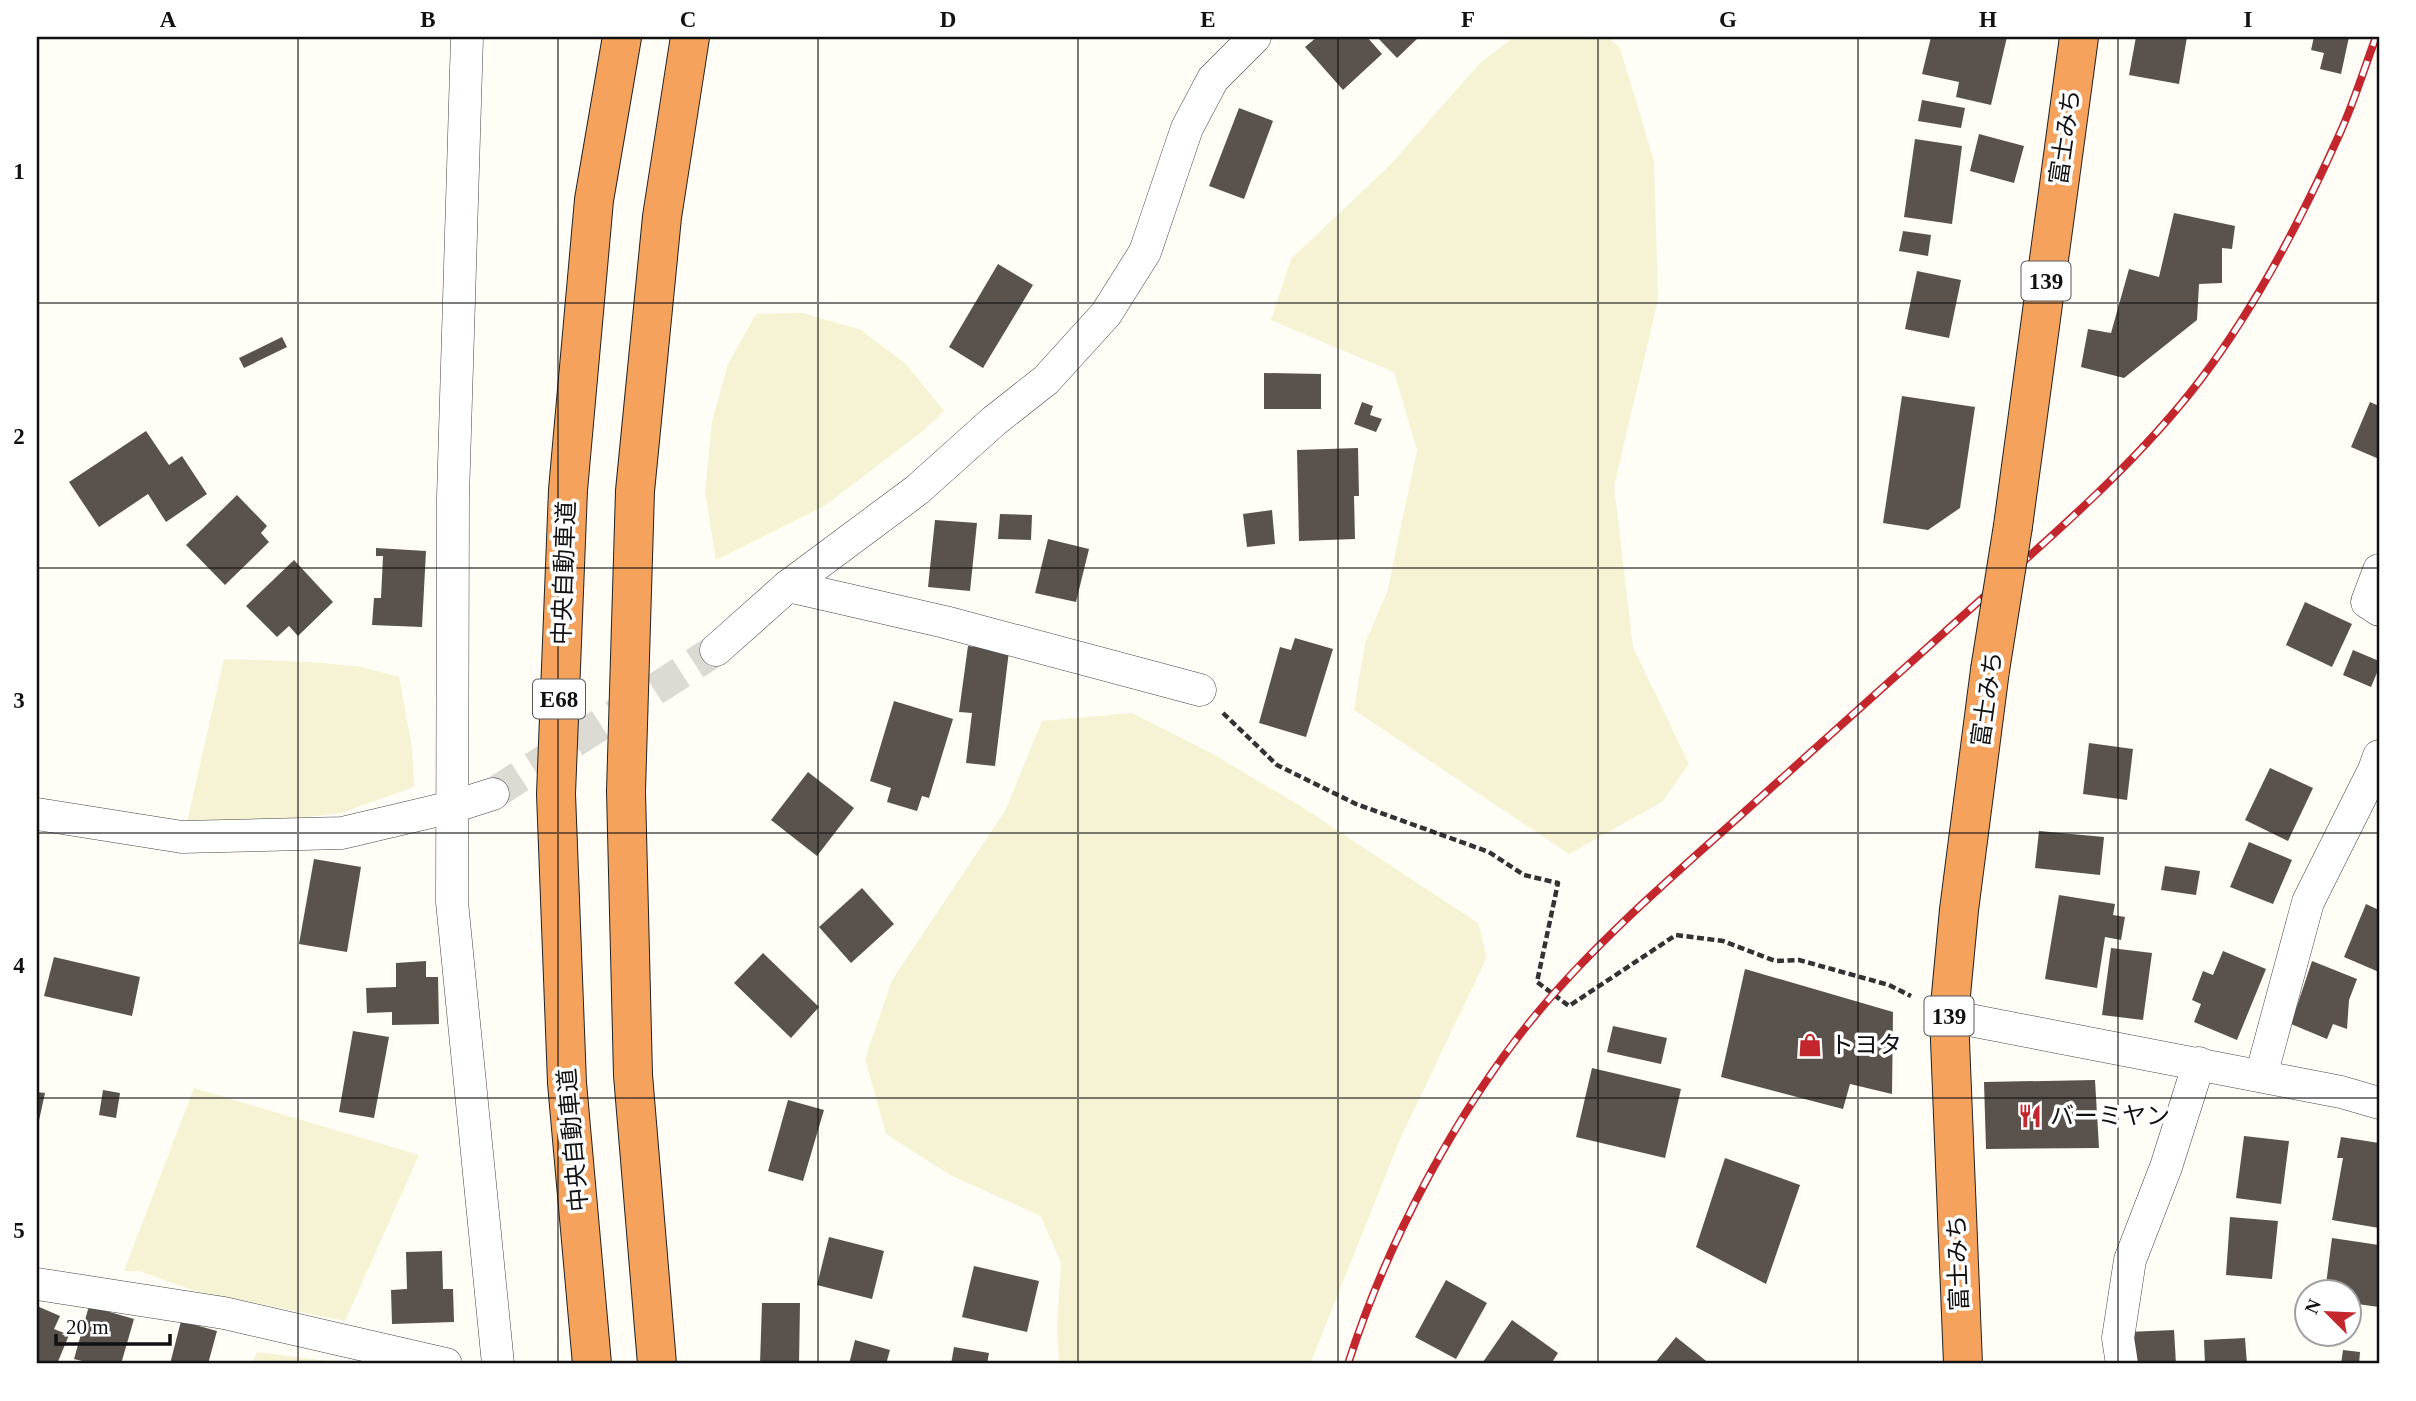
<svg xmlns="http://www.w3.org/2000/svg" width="2416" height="1401" font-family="'Times New Roman','Noto Sans JP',serif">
	<rect width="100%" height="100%" fill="#fffdf5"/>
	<!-- farmland -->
	<g fill="#f6f3d4">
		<polygon points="1514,37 1608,37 1620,48 1654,161 1658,300 1614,486 1633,647 1689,764 1662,802 1569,854 1354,710 1365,643 1387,593 1417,450 1394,372 1271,320 1291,259 1391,164 1479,64"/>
		<polygon points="803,313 861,330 905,363 944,411 924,430 826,505 716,560 705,492 712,421 728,364 756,314"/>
		<polygon points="224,659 311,662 362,667 399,677 412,747 414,787 341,813 265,822 187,822"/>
		<polygon points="1132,713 1213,754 1302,807 1478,923 1487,957 1400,1139 1310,1364 1059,1364 1057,1328 1061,1263 1041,1216 950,1175 886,1134 865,1059 892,980 1005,811 1042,721"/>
		<polygon points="194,1088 419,1155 345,1321 195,1291 139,1271 124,1271"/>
		<polygon points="257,1352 351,1364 252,1364"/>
	</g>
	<!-- building -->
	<g fill="#5a524d">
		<polygon points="1317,37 1367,37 1382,54 1343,90 1305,47"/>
		<polygon points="1377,37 1419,37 1397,58"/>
		<polygon points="1931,37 2007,37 1991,105 1956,97 1959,82 1922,74"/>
		<polygon points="2136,37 2187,37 2179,84 2129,75"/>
		<polygon points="2314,37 2349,37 2341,74 2320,69 2324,53 2311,50"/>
		<polygon points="1922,100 1965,108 1961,128 1918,121"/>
		<polygon points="1239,108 1273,121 1244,199 1209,186"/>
		<polygon points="1979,134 2024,146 2014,183 1970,171"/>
		<polygon points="1915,139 1962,146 1952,224 1904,217"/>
		<polygon points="2174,213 2235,226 2232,249 2222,248 2222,283 2199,284 2197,320 2124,378 2081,367 2088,329 2111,333 2129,269 2159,277"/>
		<polygon points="1903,231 1931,235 1928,256 1899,251"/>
		<polygon points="998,264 1033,285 983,368 949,347"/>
		<polygon points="1917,271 1961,280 1949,338 1905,329"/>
		<polygon points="282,337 287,347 244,368 239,358"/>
		<polygon points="1264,373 1321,374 1321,409 1264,409"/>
		<polygon points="1902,396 1975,407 1960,508 1928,530 1883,523"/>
		<polygon points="1362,402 1373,406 1370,415 1382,419 1376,432 1354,424"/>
		<polygon points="2370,402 2379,406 2379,459 2351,447"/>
		<polygon points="146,431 169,465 182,456 207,494 166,522 148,494 99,527 69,482"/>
		<polygon points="1358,448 1359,496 1354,496 1355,539 1299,541 1297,450"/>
		<polygon points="237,495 267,526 261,533 269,542 225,585 186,545"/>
		<polygon points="1272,510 1275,544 1247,547 1243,514"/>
		<polygon points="1000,514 1032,515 1031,540 998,539"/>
		<polygon points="935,520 977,523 970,591 928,587"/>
		<polygon points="1048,539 1089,549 1076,602 1035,593"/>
		<polygon points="376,548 426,551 422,627 372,625 374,598 381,598 383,556 376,556"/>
		<polygon points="294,560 333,602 298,636 289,626 277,637 246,606"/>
		<polygon points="2305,602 2352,624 2332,667 2286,645"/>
		<polygon points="1295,638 1333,649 1306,737 1259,723 1280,647 1291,650"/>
		<polygon points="968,646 1009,651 995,766 966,763 972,713 959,712"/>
		<polygon points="2353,650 2379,661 2379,668 2371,687 2343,675"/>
		<polygon points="894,701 953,719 929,798 922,796 917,811 887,802 891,788 870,781"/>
		<polygon points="2089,743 2133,749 2127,800 2083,794"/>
		<polygon points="2270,768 2313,788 2288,841 2245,820"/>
		<polygon points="808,772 854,808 817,856 771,820"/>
		<polygon points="2039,831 2104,837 2100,875 2035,868"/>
		<polygon points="2249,842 2292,860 2273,904 2230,887"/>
		<polygon points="314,859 361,867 347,952 299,944"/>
		<polygon points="2165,866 2200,871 2196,895 2161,890"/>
		<polygon points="862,888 894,924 851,963 819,927"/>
		<polygon points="2059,895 2115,904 2113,915 2125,917 2121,940 2105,937 2097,988 2045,979"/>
		<polygon points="2366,904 2379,910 2379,972 2344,957"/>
		<polygon points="2111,948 2152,953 2143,1020 2102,1015"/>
		<polygon points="2223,951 2266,969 2237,1040 2194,1022 2201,1004 2192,1000 2203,971 2213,975"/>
		<polygon points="763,953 819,1007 791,1038 734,983"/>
		<polygon points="54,957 140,977 132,1016 44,996"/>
		<polygon points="426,961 426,977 438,977 439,1024 392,1025 392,1012 367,1013 366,988 396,987 396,963"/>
		<polygon points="2312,961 2357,979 2349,1000 2347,1029 2333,1024 2327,1039 2291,1024"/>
		<polygon points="1745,969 1893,1012 1892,1094 1850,1084 1843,1109 1721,1077"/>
		<polygon points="1613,1026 1667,1038 1661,1064 1607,1052"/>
		<polygon points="353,1031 389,1037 374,1118 339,1112"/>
		<polygon points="1592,1068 1681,1089 1665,1158 1576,1137"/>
		<polygon points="2095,1080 2099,1148 1986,1149 1984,1082"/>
		<polygon points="103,1090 120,1093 116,1118 99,1115"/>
		<polygon points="37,1092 45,1093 38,1125 37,1125"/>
		<polygon points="788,1100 824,1110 803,1181 768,1171"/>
		<polygon points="2244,1136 2289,1141 2281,1204 2236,1198"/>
		<polygon points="2341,1137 2379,1143 2379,1228 2332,1220 2343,1158 2337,1158"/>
		<polygon points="1725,1158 1800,1185 1766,1284 1696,1247"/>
		<polygon points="2230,1217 2278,1221 2272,1279 2226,1275"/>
		<polygon points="829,1237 884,1251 872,1299 817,1285"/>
		<polygon points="2332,1238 2379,1245 2379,1307 2350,1303 2350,1292 2325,1292"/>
		<polygon points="442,1251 443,1289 453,1289 454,1322 392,1324 391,1290 407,1289 406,1252"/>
		<polygon points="974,1266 1039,1281 1027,1332 962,1317"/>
		<polygon points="1446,1280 1487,1303 1456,1359 1415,1337"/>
		<polygon points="762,1303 800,1303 799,1364 760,1364"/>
		<polygon points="37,1306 60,1316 54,1329 69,1335 57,1364 37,1364"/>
		<polygon points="89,1306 134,1319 121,1364 94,1364 74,1359"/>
		<polygon points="1512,1320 1558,1353 1551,1364 1486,1364 1483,1362"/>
		<polygon points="181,1321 217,1331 208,1364 170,1364"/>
		<polygon points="2174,1330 2176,1364 2129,1364 2128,1332"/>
		<polygon points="1676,1337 1710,1364 1654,1364"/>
		<polygon points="2245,1338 2247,1364 2205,1364 2204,1340"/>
		<polygon points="855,1340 890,1350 886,1364 849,1364"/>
		<polygon points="954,1347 989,1353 987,1364 951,1364"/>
		<polygon points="2343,1350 2360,1352 2359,1364 2341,1364"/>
	</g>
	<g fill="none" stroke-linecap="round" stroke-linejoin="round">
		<!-- street-tunnel -->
		<polyline stroke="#dbdad3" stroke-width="32" stroke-dasharray="32 16" stroke-linecap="butt" points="493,794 716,650"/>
		<!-- street casing -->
		<g stroke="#444" stroke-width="33">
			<g id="street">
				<polyline points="467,37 453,497 452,902 498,1364"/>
				<polyline points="2379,570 2367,602 2379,610"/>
				<polyline points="788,586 945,622 1200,690"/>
				<polyline points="716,650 788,586 917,490 994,421 1046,380 1106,314 1145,252 1187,128 1213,79 1255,37"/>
				<polyline points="37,814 182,837 342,833 452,807 493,794"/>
				<polyline points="1949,1016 2341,1092 2379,1103"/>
				<polyline points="2261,1076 2308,902 2374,770 2379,756"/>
				<polyline points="37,1284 224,1313 446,1364"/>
				<polyline points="2122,1364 2118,1338 2130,1260 2166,1167 2199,1063"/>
			</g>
		</g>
		<!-- highway casing -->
		<g stroke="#222" stroke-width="40">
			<g id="highway">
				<polyline points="2013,526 2079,37"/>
				<polyline points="592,1364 567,1083 556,794 568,490 594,200 622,37"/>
				<polyline points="657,1364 633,1075 626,791 635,491 662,217 690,37"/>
				<polyline points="1963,1364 1949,1016 1959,910 1990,670"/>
			</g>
		</g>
		<!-- path -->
		<polyline stroke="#333" stroke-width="4.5" stroke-dasharray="7 3.5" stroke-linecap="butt" points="1223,713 1277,765 1356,804 1489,852 1524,875 1558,883 1537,982 1569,1006 1676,935 1723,941 1775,961 1799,960 1889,985 1911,996"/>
		<!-- street -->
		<use href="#street" stroke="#fff" stroke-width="32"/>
		<!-- highway -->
		<use href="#highway" stroke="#f5a25d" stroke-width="38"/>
		<!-- rail casing -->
		<g stroke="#c4262e" stroke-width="8">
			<path id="rail" d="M1348 1364C1387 1242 1460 1103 1544 1005 1603 936 1673 876 1741 815 1820 744 1898 674 1977 603 2055 533 2137 463 2201 379 2257 305 2302 218 2340 133 2354 102 2364 69 2376 37"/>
		</g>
		<!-- rail -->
		<use href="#rail" stroke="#fff" stroke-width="5" stroke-dasharray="16" stroke-linecap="butt"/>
		<!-- highway-bridge casing -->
		<g stroke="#222" stroke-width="40" stroke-linecap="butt">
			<polyline id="highway-bridge" points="1990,670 2013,526"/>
		</g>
		<!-- highway-bridge -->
		<use href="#highway-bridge" stroke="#f5a25d" stroke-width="38"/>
	</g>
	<!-- grid -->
	<path fill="none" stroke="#111" stroke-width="2" stroke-opacity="0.55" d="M298 37V1364M558 37V1364M818 37V1364M1078 37V1364M1338 37V1364M1598 37V1364M1858 37V1364M2118 37V1364M37 303H2379M37 568H2379M37 833H2379M37 1098H2379"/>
	<!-- icons -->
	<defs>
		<g id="shop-bare" transform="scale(1.89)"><path d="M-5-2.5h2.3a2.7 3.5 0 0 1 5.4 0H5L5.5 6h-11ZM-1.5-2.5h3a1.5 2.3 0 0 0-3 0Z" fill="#c4262e" stroke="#fff" stroke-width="2.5" paint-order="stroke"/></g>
		<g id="restaurant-bare" transform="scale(1.89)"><path d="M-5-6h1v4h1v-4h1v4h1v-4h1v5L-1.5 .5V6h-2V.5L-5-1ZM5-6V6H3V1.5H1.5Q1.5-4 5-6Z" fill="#c4262e" stroke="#fff" stroke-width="2.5" paint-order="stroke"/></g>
	</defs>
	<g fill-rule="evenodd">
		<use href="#shop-bare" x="1810" y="1045"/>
		<use href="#restaurant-bare" x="2030" y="1116"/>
	</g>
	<g text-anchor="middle" stroke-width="7" stroke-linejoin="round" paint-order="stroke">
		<!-- shield labels -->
		<g fill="#fff" stroke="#585858" stroke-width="2">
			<rect x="2021.5" y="261.5" width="49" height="39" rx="5"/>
			<rect x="533" y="679.5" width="52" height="39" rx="5"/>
			<rect x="1924.5" y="996.5" width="49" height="39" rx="5"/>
		</g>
		<g font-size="23" font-weight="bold" fill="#111">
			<text x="2046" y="289">139</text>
			<text x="559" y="707">E68</text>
			<text x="1949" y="1024">139</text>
		</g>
		<!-- street labels -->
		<g font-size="24" fill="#111" stroke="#fff">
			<text transform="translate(2065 137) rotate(-82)" y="8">富士みち</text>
			<text transform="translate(564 573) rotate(-88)" y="8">中央自動車道</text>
			<text transform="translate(1987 699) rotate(-82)" y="8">富士みち</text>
			<text transform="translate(573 1140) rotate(-95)" y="8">中央自動車道</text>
			<text transform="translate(1958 1263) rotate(-92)" y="8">富士みち</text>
		</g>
		<!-- poi labels -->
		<g font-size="24" fill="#111" stroke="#fff" text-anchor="start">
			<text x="1830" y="1053">トヨタ</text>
			<text x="2050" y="1124">バーミヤン</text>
		</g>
	</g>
	<!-- border -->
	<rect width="2416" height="1401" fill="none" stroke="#ffffff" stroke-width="77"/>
	<!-- north arrow -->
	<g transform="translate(2328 1313) rotate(294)"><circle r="33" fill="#ffffff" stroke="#a0a0a0" stroke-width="2"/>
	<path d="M0-5L12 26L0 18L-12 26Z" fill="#c4262e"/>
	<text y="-10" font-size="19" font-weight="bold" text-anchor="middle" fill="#111111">N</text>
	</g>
	<!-- scale -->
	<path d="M56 1334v10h114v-10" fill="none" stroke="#111111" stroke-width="3.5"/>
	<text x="66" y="1334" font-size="21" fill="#111111" stroke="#ffffff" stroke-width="5" paint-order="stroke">20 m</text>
	<rect x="38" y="38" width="2340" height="1324" fill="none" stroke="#111" stroke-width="2.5"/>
	<g font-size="23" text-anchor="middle" font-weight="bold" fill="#111">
		<text x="168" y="27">A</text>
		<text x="428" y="27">B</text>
		<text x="688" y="27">C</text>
		<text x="948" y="27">D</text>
		<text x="1208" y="27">E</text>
		<text x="1468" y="27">F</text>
		<text x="1728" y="27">G</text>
		<text x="1988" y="27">H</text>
		<text x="2248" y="27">I</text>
		<text x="19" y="179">1</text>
		<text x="19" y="444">2</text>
		<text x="19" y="708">3</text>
		<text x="19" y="973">4</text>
		<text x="19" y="1238">5</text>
	</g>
</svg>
